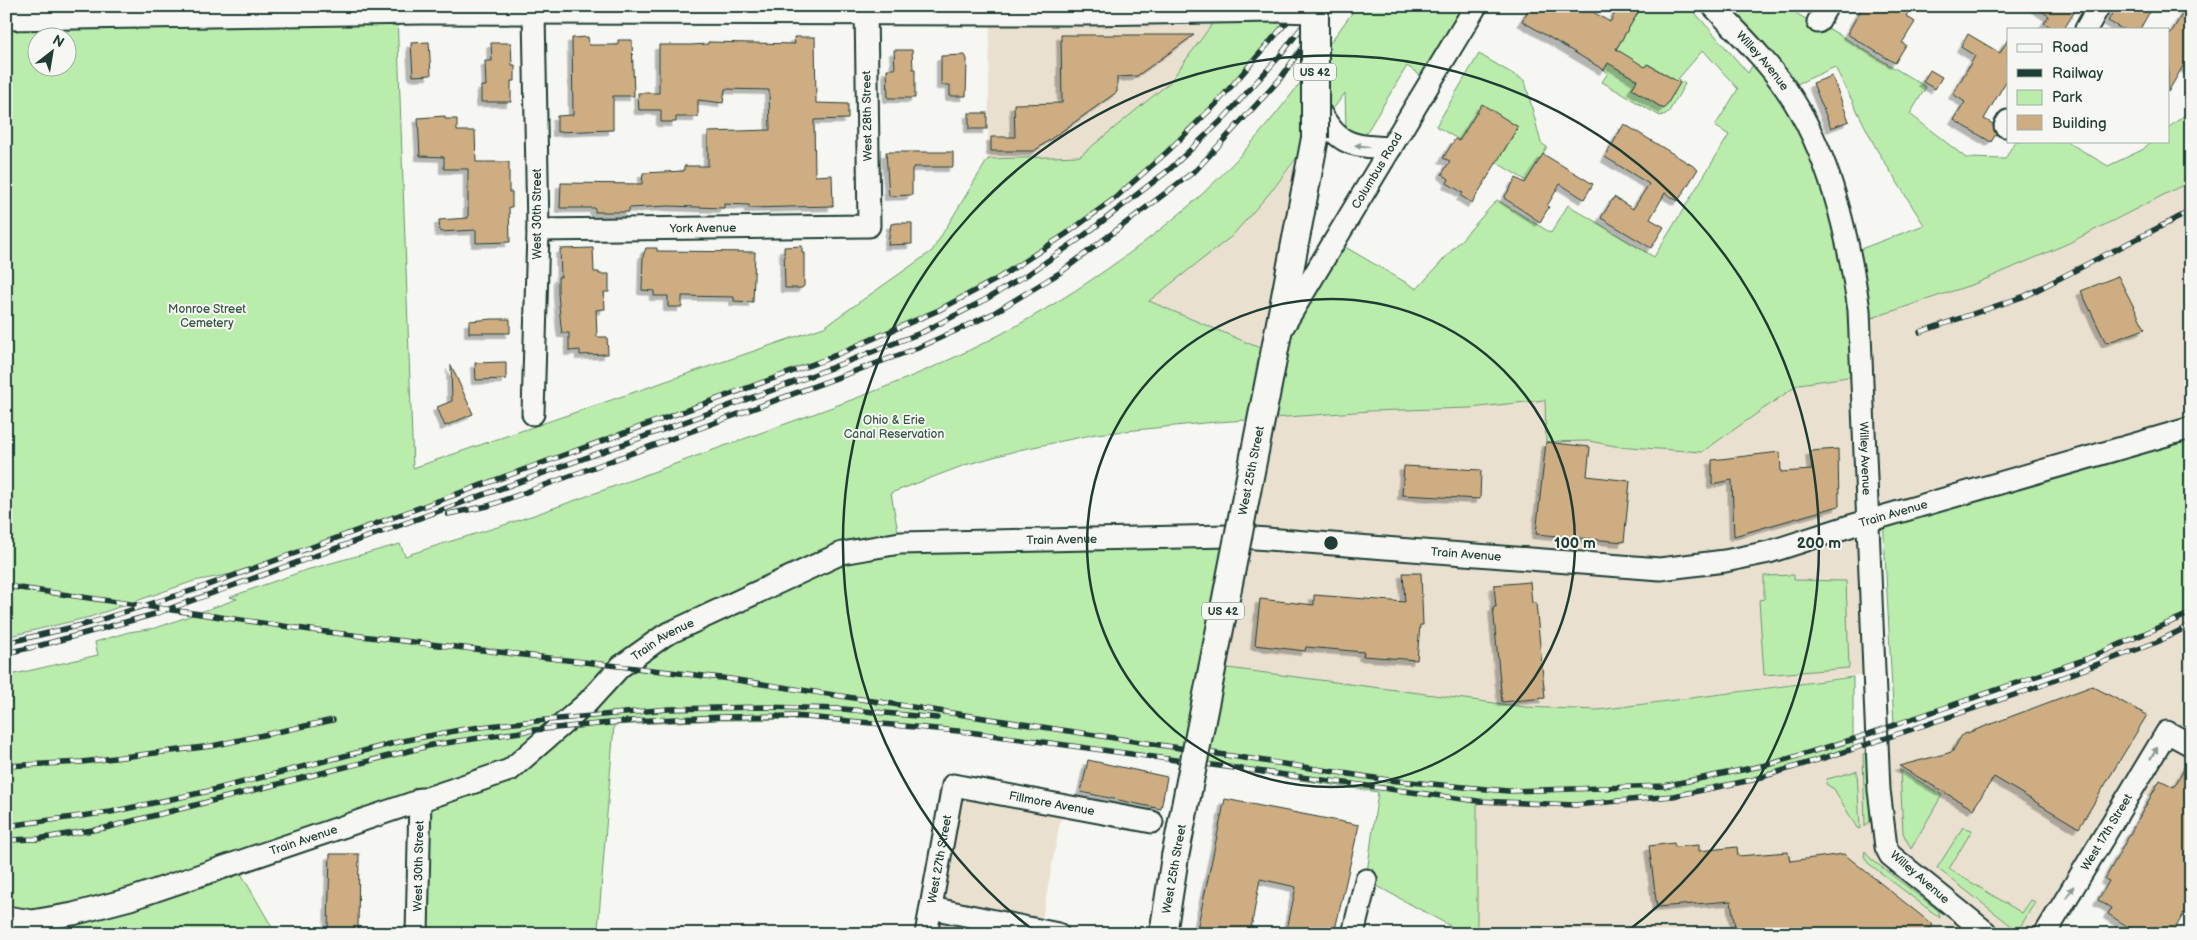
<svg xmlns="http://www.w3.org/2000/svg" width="2197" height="940" font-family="'Balsamiq Sans',sans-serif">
	<defs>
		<filter id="shadow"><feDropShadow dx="-4.5" dy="4.5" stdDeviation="0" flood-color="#0004"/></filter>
	</defs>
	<rect width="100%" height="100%" fill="#f6f6f2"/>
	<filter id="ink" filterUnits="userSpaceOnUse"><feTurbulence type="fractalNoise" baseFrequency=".02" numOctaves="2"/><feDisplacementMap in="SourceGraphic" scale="10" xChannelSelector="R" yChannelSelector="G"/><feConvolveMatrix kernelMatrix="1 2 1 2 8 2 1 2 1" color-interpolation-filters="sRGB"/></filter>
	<g filter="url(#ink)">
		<!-- built -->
		<g fill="#eae0d0">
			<polygon points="1221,12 1169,83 1080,156 988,159 990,14"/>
			<polygon points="1315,138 1274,355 1149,301 1169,286 1274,188"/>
			<polygon points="2191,181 2191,428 1868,520 1874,673 1598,710 1525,707 1213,666 1262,419 1546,400 1589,441 1615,446 1702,452 1799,384 1862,375 1860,322 1977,283 2069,243"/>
			<polygon points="2191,613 2191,822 2133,788 2045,934 1687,934 1685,931 1655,934 1554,934 1553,929 1477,934 1477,803 1575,805 1673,796 1853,749 1877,737 1905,732 2026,691 2109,660 2100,653"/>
			<polygon points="953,785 1063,806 1040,930 1058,934 926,934"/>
		</g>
		<!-- green -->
		<g fill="#baecac" stroke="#6c9470" fill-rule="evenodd">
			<path d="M1357 6H1476L1431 83 1407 66 1365 135 1346 129 1345 93 1274 188 1232 236 1149 301 1274 354 1335 241 1417 289 1497 200 1551 233 1568 205 1654 257 1729 135 1715 126 1738 89 1703 50 1678 79 1685 84 1668 113 1660 116 1602 82 1608 73 1604 70 1642 6H1689L1748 73 1759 54 1713 6H1784L1816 25 1818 22 1926 87 1910 114 1966 158 2005 159 2015 141H2066L2108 166 2142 150 2152 141H2168V128L2191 110V181L2069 243 1977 283 1860 322 1862 375 1799 384 1702 452 1615 446 1589 441 1546 442 1545 400 1470 408 1370 411 1204 423 1096 434 1019 450 965 465 891 493 900 543 1228 536 1213 666 1525 707 1598 710 1853 677V749C1794 767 1735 787 1674 796 1609 805 1543 804 1477 803V934H1465L1366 880 1378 792 1075 745 840 719 720 720 614 725 598 929 596 934H417L420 800 235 863 276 934H6V676L98 655 95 642 129 632 156 628 237 599 230 597 306 570 400 544 405 556C448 541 492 530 534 515 611 488 687 459 763 432 827 409 891 387 953 358 1037 319 1119 266 1190 205 1255 148 1306 76 1357 6ZM1648 64 1680 83 1664 109 1632 89 1637 80 1615 67H1645ZM1835 67 1877 150 1924 225 1850 253 1786 89Z"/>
			<path d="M1221 12H1296C1208 120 1118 206 998 278 897 339 783 375 673 415 529 467 386 520 243 572L194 581 90 617 6 637V19L397 13 413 468 824 327 932 251 988 159 1080 156 1169 83ZM38 38H68V68H38Z"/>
			<path d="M1479 54 1525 81 1541 143 1547 147 1527 181 1436 126ZM1482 105 1518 127 1504 151 1467 129Z"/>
			<polygon points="2191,428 2191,613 2089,658 1894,726 1883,517"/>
			<polygon points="1794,575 1794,580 1846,581 1849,668 1764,675 1759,600 1764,599 1764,576"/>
			<polygon points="1868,751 1870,821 1865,827 1863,754"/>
			<polygon points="1900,770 1942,795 1911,849 1903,833"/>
			<polygon points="1857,771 1860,829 1857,828 1834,789 1826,784 1827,779"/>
			<polygon points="1963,827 1972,830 1949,869 2022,913 2031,900 2035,902 2018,931 1937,868"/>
			<polygon points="1865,851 1871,859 1939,911 1940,918 1868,863 1864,856"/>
		</g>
		<!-- building -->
		<g fill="#cfad82" stroke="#1f3d34" filter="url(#shadow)">
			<polygon points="1531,6 1583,6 1610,22 1619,6 1642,6 1616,49 1645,67 1647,64 1680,83 1664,109 1632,89 1637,80 1608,63 1604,70 1522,21"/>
			<polygon points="1863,6 1912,6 1906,16 1915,22 1902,43 1906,45 1895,63 1847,34"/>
			<polygon points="2033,6 2078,6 2064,29 2054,29 2044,23 2049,16"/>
			<polygon points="2116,6 2153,6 2140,29 2122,29 2108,21"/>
			<polygon points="2187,6 2191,6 2191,71 2183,66 2168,92 2168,38"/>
			<polygon points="1968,34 2000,53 2008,39 2008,78 1984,119 1993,124 1996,134 1991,142 1954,120 1965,102 1953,94 1975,56 1961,47"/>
			<polygon points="1061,35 1194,35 1137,76 1117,77 1117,92 1034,151 991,151 991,137 1015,137 1014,104 1062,103"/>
			<polygon points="588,37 589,45 618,45 618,40 632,40 634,96 613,96 613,130 557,132 557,116 573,115 572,38"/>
			<polygon points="794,37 815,37 816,103 848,104 848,119 814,120 815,176 832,175 833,206 749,208 749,205 724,204 724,208 669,206 629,208 629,212 595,212 595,208 560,208 561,183 642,184 643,173 684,171 684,166 708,166 708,132 770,130 769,90 725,89 723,103 698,100 698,117 676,117 676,122 661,122 661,110 639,110 638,93 659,93 659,45 691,45 708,44 708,42 795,44"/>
			<polygon points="429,42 431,75 413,76 411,43"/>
			<polygon points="491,43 511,43 512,65 515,65 515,81 511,81 511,102 481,102 481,86 486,86 485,61 492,61"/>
			<polygon points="894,50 912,50 913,69 915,69 915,98 888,98 887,69 895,69"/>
			<polygon points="965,55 967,59 966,96 950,96 950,85 941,85 941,56"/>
			<polygon points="1930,70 1942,77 1935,89 1923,82"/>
			<polygon points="1832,76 1849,121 1831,128 1813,83"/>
			<polygon points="1482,104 1518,127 1472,203 1461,196 1463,193 1447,183 1449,179 1442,174 1450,161 1443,158 1455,139 1459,141"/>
			<rect x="969" y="113" width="18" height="16"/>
			<polygon points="445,116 445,119 457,119 457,131 475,131 476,162 509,162 509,192 512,192 512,207 509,207 510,242 476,243 476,230 440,232 439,220 468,218 468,169 444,169 444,157 420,156 418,118"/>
			<polygon points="1624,124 1698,169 1678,201 1665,193 1650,219 1664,227 1651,248 1601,218 1614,197 1633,209 1649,184 1605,157"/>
			<polygon points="886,152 953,152 953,167 914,167 912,169 912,195 889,196"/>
			<polygon points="1543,154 1593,184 1584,199 1560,184 1547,206 1549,207 1540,222 1504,198 1516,178 1525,183"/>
			<polygon points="897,223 912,223 912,244 888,245 891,224"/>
			<polygon points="802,246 802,253 804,253 804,286 802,288 785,288 784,247"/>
			<polygon points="593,248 594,272 599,272 599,274 609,274 609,292 604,292 605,309 596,310 597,337 607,337 608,354 580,355 580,350 569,351 569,333 562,333 561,327 558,293 558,277 561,277 560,249"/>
			<polygon points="646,248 657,248 657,251 755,252 753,302 734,301 734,297 682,296 682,307 668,307 668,296 654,296 654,291 642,290 643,256"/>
			<polygon points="2118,276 2145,329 2106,343 2081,291"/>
			<polygon points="493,319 510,319 510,333 469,333 469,321"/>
			<polygon points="506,362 506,379 476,380 475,363"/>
			<polygon points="451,365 473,414 445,426 437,407 452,401"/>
			<polygon points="1546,442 1590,447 1587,476 1630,481 1624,542 1536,534"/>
			<polygon points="1838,449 1839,506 1734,536 1732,480 1712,484 1712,460 1780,452 1781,472 1812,470 1810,451"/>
			<polygon points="1404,466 1481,470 1480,499 1402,495"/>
			<polygon points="1403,573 1421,573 1423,625 1420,625 1417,660 1363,656 1364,652 1306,647 1305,651 1255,645 1260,599 1314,605 1314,595 1405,602"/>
			<polygon points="1530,582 1532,603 1536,603 1545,698 1502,702 1493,607 1496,607 1494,585"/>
			<polygon points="2092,686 2147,715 2079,828 1994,777 1973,809 1899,766 1952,752 1962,735"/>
			<polygon points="2191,758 2191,901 2172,934 2139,934 2108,914 2111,908 2098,900 2109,881 2105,879 2160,780 2174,787"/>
			<polygon points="1088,760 1167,777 1161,809 1081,792"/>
			<polygon points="1225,799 1359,825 1334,934 1286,934 1296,887 1260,879 1250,934 1196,934"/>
			<polygon points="1674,843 1675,847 1699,845 1699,851 1737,847 1738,856 1788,852 1790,861 1844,854 1933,925 1926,934 1736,934 1731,901 1657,907 1649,846"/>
			<polygon points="330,854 359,854 358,930 328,929"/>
		</g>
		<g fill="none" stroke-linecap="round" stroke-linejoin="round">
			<!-- minor casing -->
			<g stroke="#1f3d34" stroke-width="25">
				<g id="minor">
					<path id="s1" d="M1713 6C1738 33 1765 58 1786 89 1830 153 1848 235 1859 310L1879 790 1886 847 1890 855 1901 864 1988 934"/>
					<polyline points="6,19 423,13 1085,14 1276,11"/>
					<polyline points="1818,22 1827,6"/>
					<polyline points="2086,29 2099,6"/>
					<path d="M1315 104C1338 144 1346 146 1391 148"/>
					<polyline points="2005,126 2008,121"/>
					<path id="s2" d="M538 230 869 226 866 6"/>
					<path id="s3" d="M1281 330 1476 6"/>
					<polyline points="533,414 538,230 534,13"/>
					<polyline points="931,908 1058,934"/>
					<path id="s4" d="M6 917 32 921 73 914 130 899 510 770 587 703 620 667 665 635 842 553 900 543 1228 536 1660 569 1725 561 1769 552 1850 526 2191 428"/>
					<path id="s5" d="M417 934 420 799"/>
					<path id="s6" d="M926 934 953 785 1152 822"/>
					<polyline points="1353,934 1366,880"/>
					<path id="s7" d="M2045 934 2167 732 2191 745"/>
				</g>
			</g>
			<!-- major casing -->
			<g stroke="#1f3d34" stroke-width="30">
				<g id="major">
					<polyline points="1272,365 1315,138"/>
					<polyline points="1163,934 1175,857"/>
				</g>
			</g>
			<!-- minor -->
			<use href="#minor" stroke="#f6f6f2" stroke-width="21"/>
			<!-- major -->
			<use href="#major" stroke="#f6f6f2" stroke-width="26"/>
			<!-- rail casing -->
			<g stroke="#1f3d34" stroke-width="5.5">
				<g id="rail">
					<polyline points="1920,332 2025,296 2191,211"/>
					<polyline points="448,514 488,506 918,348 992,314 1061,272 1196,170 1280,79 1331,6"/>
					<polyline points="6,586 318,631 730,679 1388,780 1508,791 1664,786 1771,764 1854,739 2089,658 2191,613"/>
					<polyline points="6,643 90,623 197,589 824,360 939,310 997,279 1066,234 1114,199 1167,152 1216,104 1301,6"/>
					<polyline points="6,653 38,646 155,614 800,380 923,332 983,301 1030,273 1082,237 1170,169 1223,119 1279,57 1318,6"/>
					<polyline points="6,766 82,762 212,746 333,720"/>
					<polyline points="6,826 111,812 209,791 402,741 465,729 514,723 669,709 763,707 843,709 937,718"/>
					<polyline points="6,840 37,839 105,828 432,745 534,730 631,721 723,717 795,716 969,732 1478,801 1575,805 1673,796 1752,780 1853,749 2026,691 2157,642 2191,625"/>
				</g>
			</g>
			<!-- rail -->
			<use href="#rail" stroke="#f6f6f2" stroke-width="4" stroke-dasharray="11" stroke-linecap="butt"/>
			<!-- minor-bridge casing -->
			<g stroke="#1f3d34" stroke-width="25" stroke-linecap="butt">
				<polyline id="minor-bridge" points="1276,11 1315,12"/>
			</g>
			<!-- major-bridge casing -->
			<g stroke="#1f3d34" stroke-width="30" stroke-linecap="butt">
				<g id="major-bridge">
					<polyline points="1315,138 1315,6"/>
					<path id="s8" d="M1175 857 1272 365"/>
				</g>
			</g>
			<!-- minor-bridge -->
			<use href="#minor-bridge" stroke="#f6f6f2" stroke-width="21"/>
			<!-- major-bridge -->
			<use href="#major-bridge" stroke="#f6f6f2" stroke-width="26"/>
		</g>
		<!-- one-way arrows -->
		<defs><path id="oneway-solid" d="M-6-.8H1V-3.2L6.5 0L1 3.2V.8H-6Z" transform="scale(1.25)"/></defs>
		<g fill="#8a9a93">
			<use href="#oneway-solid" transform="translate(1362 146) rotate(-173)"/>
			<use href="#oneway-solid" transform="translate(2154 753) rotate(-59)"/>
			<use href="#oneway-solid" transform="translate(2070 892) rotate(-59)"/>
		</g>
	</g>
	<!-- distance rings -->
	<g fill="none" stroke="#1f3d34" stroke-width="2.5">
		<circle cx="1331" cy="543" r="244"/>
		<path d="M1037 933A488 488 0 1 1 1625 933"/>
	</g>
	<g text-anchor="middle" stroke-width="4" stroke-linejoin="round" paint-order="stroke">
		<!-- shield labels -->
		<g fill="#f6f6f2" stroke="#60746d" stroke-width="1">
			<rect x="1294" y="63.5" width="42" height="17" rx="4"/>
			<rect x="1202" y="602.5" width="42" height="17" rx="4"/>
		</g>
		<g font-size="11" font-weight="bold" fill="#1f3d34">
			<text x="1315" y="76">US 42</text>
			<text x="1223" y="615">US 42</text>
		</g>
		<!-- street labels -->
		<g font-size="12" fill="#1f3d34" stroke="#f6f6f2">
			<text dy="4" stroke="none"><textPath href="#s1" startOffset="74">Willey Avenue</textPath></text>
			<text transform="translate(867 116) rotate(-91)" y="4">West 28th Street</text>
			<text dy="4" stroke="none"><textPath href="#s3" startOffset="186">Columbus Road</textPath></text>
			<text transform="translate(537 214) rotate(-90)" y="4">West 30th Street</text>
			<text dy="4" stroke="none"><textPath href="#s2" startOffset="165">York Avenue</textPath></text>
			<text dy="4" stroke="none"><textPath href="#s1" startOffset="494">Willey Avenue</textPath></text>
			<text dy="4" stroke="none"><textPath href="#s8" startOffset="394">West 25th Street</textPath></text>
			<text dy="4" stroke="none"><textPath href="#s4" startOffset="1990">Train Avenue</textPath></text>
			<text dy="4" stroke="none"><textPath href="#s4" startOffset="1150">Train Avenue</textPath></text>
			<text dy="4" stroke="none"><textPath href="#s4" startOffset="1555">Train Avenue</textPath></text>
			<text dy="4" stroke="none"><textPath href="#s4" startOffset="730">Train Avenue</textPath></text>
			<text dy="4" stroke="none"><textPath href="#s6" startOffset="252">Fillmore Avenue</textPath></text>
			<text dy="4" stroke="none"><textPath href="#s7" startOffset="119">West 17th Street</textPath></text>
			<text dy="4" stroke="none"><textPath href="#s4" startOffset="310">Train Avenue</textPath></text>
			<text dy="4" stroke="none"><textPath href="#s6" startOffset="76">West 27th Street</textPath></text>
			<text dy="4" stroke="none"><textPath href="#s5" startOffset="68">West 30th Street</textPath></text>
			<text transform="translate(1174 869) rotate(-80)" y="4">West 25th Street</text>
			<text transform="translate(1920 877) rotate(41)" y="4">Willey Avenue</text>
		</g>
		<!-- park labels -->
		<g font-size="12" fill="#365746" stroke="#f6f6f2">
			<text x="207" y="313">Monroe Street<tspan x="207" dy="14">Cemetery</tspan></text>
			<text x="894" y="424">Ohio &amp; Erie<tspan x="894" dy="14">Canal Reservation</tspan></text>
		</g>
	</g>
	<circle cx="1331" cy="543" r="8" fill="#1f3d34" stroke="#f6f6f2" stroke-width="2.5"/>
	<g font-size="15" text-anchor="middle" font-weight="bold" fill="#1f3d34" stroke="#f6f6f2" stroke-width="4" stroke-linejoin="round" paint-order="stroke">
		<text x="1575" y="548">100 m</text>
		<text x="1819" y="548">200 m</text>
	</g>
	<!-- margin -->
	<rect width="2197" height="940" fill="none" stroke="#f6f6f2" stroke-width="25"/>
	<rect x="12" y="12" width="2172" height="915" fill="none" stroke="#1f3d34" stroke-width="2" filter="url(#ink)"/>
	<!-- legend -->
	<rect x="2007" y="28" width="162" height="115" fill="#f6f6f2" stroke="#a0aca6"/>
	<rect x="2017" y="44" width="25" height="8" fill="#f6f6f2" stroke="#a0aca6"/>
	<text x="2052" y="52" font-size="15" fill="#1f3d34">Road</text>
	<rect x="2017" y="69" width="25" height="8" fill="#1f3d34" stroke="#a0aca6"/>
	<text x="2052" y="78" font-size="15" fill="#1f3d34">Railway</text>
	<rect x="2017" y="90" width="25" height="15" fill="#baecac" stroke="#a0aca6"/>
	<text x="2052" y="102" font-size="15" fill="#1f3d34">Park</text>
	<rect x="2017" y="115" width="25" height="15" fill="#cfad82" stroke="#a0aca6"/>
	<text x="2052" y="128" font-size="15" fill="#1f3d34">Building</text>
	<!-- north arrow -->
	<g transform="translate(52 52) rotate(31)"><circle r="24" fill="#f6f6f2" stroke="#a0aca6"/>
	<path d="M0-4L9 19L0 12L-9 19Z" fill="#1f3d34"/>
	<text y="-8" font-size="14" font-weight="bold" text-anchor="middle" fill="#1f3d34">N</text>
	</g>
</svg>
